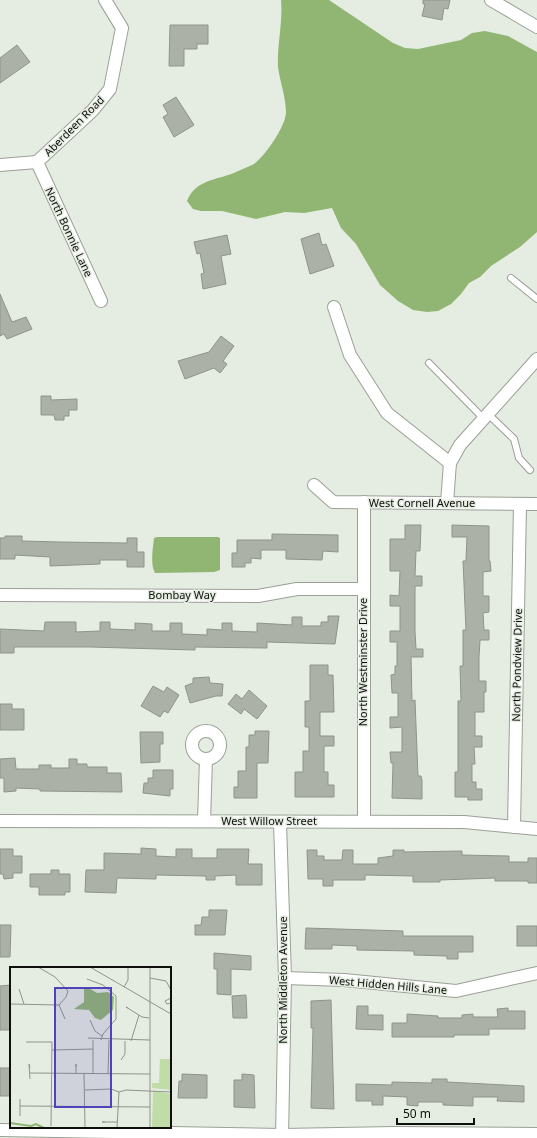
<svg xmlns="http://www.w3.org/2000/svg" width="537" height="1138" font-family="'Noto Sans',sans-serif">
	<rect width="100%" height="100%" fill="#e5ece1"/>
	<!-- water -->
	<g fill="#91b673">
		<path d="M281 0H329L393 43 405 48 418 49 461 40 472 33 485 31 508 36 537 52V232L520 247 491 266 480 277 469 283 461 294 451 304 438 311 427 312 413 310 398 301 380 285 356 244 341 228 332 208 304 213 285 212 256 219 222 211H201L193 209 187 201C195 180 216 180 234 173 240 170 248 167 254 164 265 156 285 127 286 113 286 97 280 82 278 67 277 45 283 22 281 0Z"/>
		<path d="M157 537H218L220 538V570L214 572 155 573C150 564 153 548 154 538Z"/>
	</g>
	<!-- building -->
	<g fill="#abb1a7" stroke="#8e948a">
		<polygon points="423,0 450,0 448,9 444,8 442,20 422,16 425,4 423,4"/>
		<polygon points="170,25 208,25 208,44 197,44 197,49 184,49 184,66 169,66"/>
		<polygon points="17,45 30,62 0,83 0,58"/>
		<polygon points="176,97 194,125 174,137 163,117 168,114 163,105"/>
		<polygon points="319,233 322,245 326,244 334,266 310,274 301,239"/>
		<polygon points="227,235 231,254 221,256 226,284 203,289 201,274 204,273 200,253 197,254 194,242"/>
		<polygon points="0,294 12,322 26,317 32,329 7,339 4,334 0,336"/>
		<polygon points="221,336 234,346 223,361 227,364 220,373 214,368 185,379 178,361 209,352"/>
		<polygon points="41,396 51,396 51,400 77,399 77,410 69,410 69,416 64,416 64,420 55,420 54,415 41,415"/>
		<polygon points="405,525 421,525 420,551 416,551 415,576 422,576 422,586 415,586 415,631 416,649 423,649 423,657 411,657 412,701 415,700 418,776 421,776 422,780 422,799 392,798 393,763 391,763 390,752 402,752 402,727 390,728 390,717 398,717 398,693 392,693 391,675 395,674 395,666 397,666 397,642 390,642 390,631 400,631 400,606 390,606 390,595 399,596 400,571 390,571 390,539 405,539"/>
		<polygon points="452,525 489,526 489,561 490,561 491,571 483,572 483,596 489,596 489,612 483,613 484,630 489,630 489,640 480,640 479,657 479,681 486,681 486,692 484,692 484,712 475,712 475,736 482,736 482,747 474,747 475,764 472,764 472,782 476,782 476,789 482,789 482,800 468,800 468,797 455,797 455,772 458,772 458,701 461,701 460,666 463,666 463,630 466,630 463,561 466,561 467,537 452,537"/>
		<polygon points="272,534 338,535 338,552 323,551 322,560 286,559 286,550 261,550 261,559 251,558 251,563 245,563 245,567 232,567 232,553 237,553 237,540 272,540"/>
		<polygon points="5,536 22,536 22,541 60,542 127,543 127,538 137,538 137,552 144,552 144,567 127,567 127,560 100,560 100,564 50,566 50,557 15,555 15,559 0,559 0,538 5,538"/>
		<polygon points="328,616 339,616 335,644 267,642 267,648 195,647 195,650 91,647 14,647 14,653 0,653 0,629 44,631 45,622 76,622 76,632 100,631 100,622 110,622 110,629 135,630 135,623 152,624 152,631 170,631 170,623 182,623 182,634 207,635 207,629 222,630 222,623 232,623 232,631 257,632 257,623 292,625 292,617 302,617 302,626 321,626 321,622 328,622"/>
		<polygon points="310,665 328,665 328,675 333,675 334,712 320,712 320,736 334,736 334,746 324,746 324,772 328,772 328,785 334,785 334,797 295,797 295,772 303,772 303,751 309,751 309,727 305,727 305,701 310,701"/>
		<polygon points="209,677 210,683 223,684 222,696 216,696 190,703 185,686 193,683 193,678"/>
		<polygon points="153,686 164,692 167,687 179,695 168,713 164,711 160,717 141,706"/>
		<polygon points="249,690 267,706 257,719 244,709 241,714 228,704 236,694 242,699"/>
		<polygon points="0,704 12,704 12,709 24,709 24,730 0,730"/>
		<polygon points="255,731 269,731 268,763 257,763 257,798 234,798 234,787 238,787 238,771 246,771 246,747 249,747 249,735 255,735"/>
		<polygon points="140,732 163,732 163,744 160,744 160,762 141,763"/>
		<polygon points="15,758 16,769 39,769 39,765 51,765 51,768 69,768 69,759 77,759 77,764 87,764 87,767 107,767 107,773 121,773 122,792 40,791 40,789 16,788 16,791 4,792 4,778 0,778 0,759"/>
		<polygon points="153,770 173,770 173,789 170,789 170,796 143,793 144,783 148,783 148,778 153,778"/>
		<polygon points="141,848 156,849 156,856 176,857 176,849 192,849 192,858 217,858 217,849 249,849 248,864 262,864 262,885 236,885 236,875 215,876 215,880 206,880 206,876 156,875 156,879 117,878 116,893 85,892 86,870 104,870 104,853 141,854"/>
		<polygon points="0,849 13,849 13,856 22,856 22,873 13,873 13,878 4,879 3,874 0,874"/>
		<polygon points="307,850 317,850 317,856 324,856 324,860 342,860 343,850 353,850 353,864 378,864 378,858 393,856 393,850 404,850 404,852 462,851 462,855 509,856 509,862 528,862 528,858 537,858 537,883 528,883 528,881 495,881 495,878 440,880 440,882 413,882 413,876 365,875 365,880 333,880 333,886 323,886 323,879 308,879"/>
		<polygon points="51,870 59,870 59,874 70,874 70,892 65,892 65,895 39,895 39,887 30,887 30,874 51,874"/>
		<polygon points="209,910 227,910 225,935 195,935 195,925 201,925 202,917 209,917"/>
		<polygon points="0,925 11,925 10,957 0,957"/>
		<rect x="517" y="926" width="20" height="20"/>
		<polygon points="306,928 403,931 403,936 473,936 473,952 458,952 458,959 447,959 447,956 414,955 414,951 357,950 357,946 332,945 332,949 305,949"/>
		<polygon points="214,953 251,956 251,970 231,969 231,995 217,994 217,969 214,969"/>
		<polygon points="11,985 11,1030 0,1030 0,986"/>
		<polygon points="246,995 247,1018 233,1018 232,996"/>
		<polygon points="331,1000 334,1109 311,1108 313,1028 311,1028 311,1001"/>
		<polygon points="357,1006 368,1006 368,1015 383,1015 383,1030 356,1029"/>
		<polygon points="508,1008 508,1011 525,1011 525,1029 489,1029 489,1035 454,1035 454,1037 392,1037 392,1023 407,1023 407,1014 438,1016 438,1018 462,1018 462,1015 473,1014 473,1017 498,1017 497,1009"/>
		<rect x="0" y="1068" width="11" height="28"/>
		<polygon points="182,1074 207,1075 207,1098 178,1098 179,1081 182,1081"/>
		<polygon points="242,1074 254,1075 255,1108 234,1107 234,1080 242,1080"/>
		<polygon points="432,1079 447,1079 447,1082 524,1086 524,1102 497,1101 498,1097 473,1097 473,1106 443,1105 443,1102 418,1102 418,1106 407,1105 407,1097 383,1096 383,1105 372,1105 372,1101 356,1101 356,1084 392,1085 392,1082 432,1083"/>
	</g>
	<g fill="none" stroke-linecap="round" stroke-linejoin="round">
		<!-- service casing -->
		<g stroke="#9aa096" stroke-width="8">
			<g id="service">
				<polyline points="511,278 537,299"/>
				<polyline points="429,363 484,419"/>
				<polyline points="488,414 514,439 519,458 530,470"/>
			</g>
		</g>
		<!-- minor casing -->
		<g stroke="#9aa096" stroke-width="14">
			<g id="minor">
				<polyline points="491,0 537,27"/>
				<polyline points="37,162 93,110 110,89 122,28 105,0"/>
				<polyline points="37,162 101,301"/>
				<polyline points="0,165 37,162"/>
				<polyline points="334,307 350,355 387,413 450,463"/>
				<polyline points="314,485 333,502 537,504"/>
				<polyline points="364,502 364,821"/>
				<polyline points="447,503 450,463 460,445 537,359"/>
				<polyline points="0,595 258,596 297,589 363,589"/>
				<circle cx="206" cy="745" r="14"/>
				<polyline points="0,821 464,822 537,829"/>
				<polyline points="204,821 206,759"/>
				<polyline points="280,822 285,978 282,1138"/>
				<polyline points="514,827 520,504"/>
				<polyline points="285,978 344,980 456,991 537,973"/>
				<polyline points="0,1130 282,1135 395,1133 537,1134"/>
			</g>
		</g>
		<!-- service -->
		<use href="#service" stroke="#fff" stroke-width="6"/>
		<!-- minor -->
		<use href="#minor" stroke="#fff" stroke-width="12"/>
	</g>
	<g text-anchor="middle" stroke-width="3" stroke-linejoin="round" paint-order="stroke">
		<!-- street labels -->
		<g font-size="11" fill="#0e100c" stroke="#e5ece1">
			<text transform="translate(74 126) rotate(-45)" y="4">Aberdeen Road</text>
			<text transform="translate(69 232) rotate(65)" y="4">North Bonnie Lane</text>
			<text x="422" y="507">West Cornell Avenue</text>
			<text x="182" y="599">Bombay Way</text>
			<text transform="translate(363 662) rotate(-90)" y="4">North Westminster Drive</text>
			<text transform="translate(517 665) rotate(-89)" y="4">North Pondview Drive</text>
			<text x="269" y="825">West Willow Street</text>
			<text transform="translate(283 980) rotate(-90)" y="4">North Middleton Avenue</text>
			<text transform="translate(388 985) rotate(5)" y="4">West Hidden Hills Lane</text>
		</g>
	</g>
	<!-- overview -->
	<g transform="translate(10 967)">
		<rect width="161" height="161" fill="#e5ece1"/>
		<path d="M150 92H161V123L142 121V116H149ZM143 124 161 127V161H142Z" fill="#c0dda8"/>
		<path d="M77 20 87 26 98 25 104 30 103 43 91 53 85 51 79 43 64 42 74 35V21Z" fill="#91b673"/>
		<path fill="none" stroke="#91b673" stroke-width="2" d="M0 156 21 159 26 157 34 161"/>
		<path fill="none" stroke="#8f948c" stroke-width="1" d="M28 0 45 10 58 24 56 30 49 38M80 0 161 47M140 0V161M140 11 156 14 161 23M77 12 93 18 106 29V52L93 67 91 73M114 20 118 13V0M9 22 14 37M161 31 155 34 157 37 161 36M0 37 49 38M49 38 55 52M118 41 116 40 132 50 139 51M80 53 85 64 92 69M78 71 140 73M83 73V107M121 74 129 48M16 75H42L41 159M42 83 83 82M111 93 115 87V74M20 106 140 107M66 107V97V100M74 107 75 161M98 107 99 73M20 112 19 97 20 101M75 123 101 122 109 125M109 125 116 123 161 125M10 139 140 140M10 149V132M95 155H92H107M107 161 109 125"/>
		<path fill="#5043ba" fill-opacity="0.15" stroke="#5043ba" stroke-width="2" d="M45 21H101V140H45Z"/>
		<rect width="161" height="161" fill="none" stroke="#0e100c" stroke-width="2"/>
	</g>
	<!-- scale -->
	<path d="M397 1118v6h77v-6" fill="none" stroke="#0e100c" stroke-width="2"/>
	<text x="403" y="1118" font-size="12" fill="#0e100c" stroke="#e5ece1" stroke-width="3" paint-order="stroke">50 m</text>
</svg>
